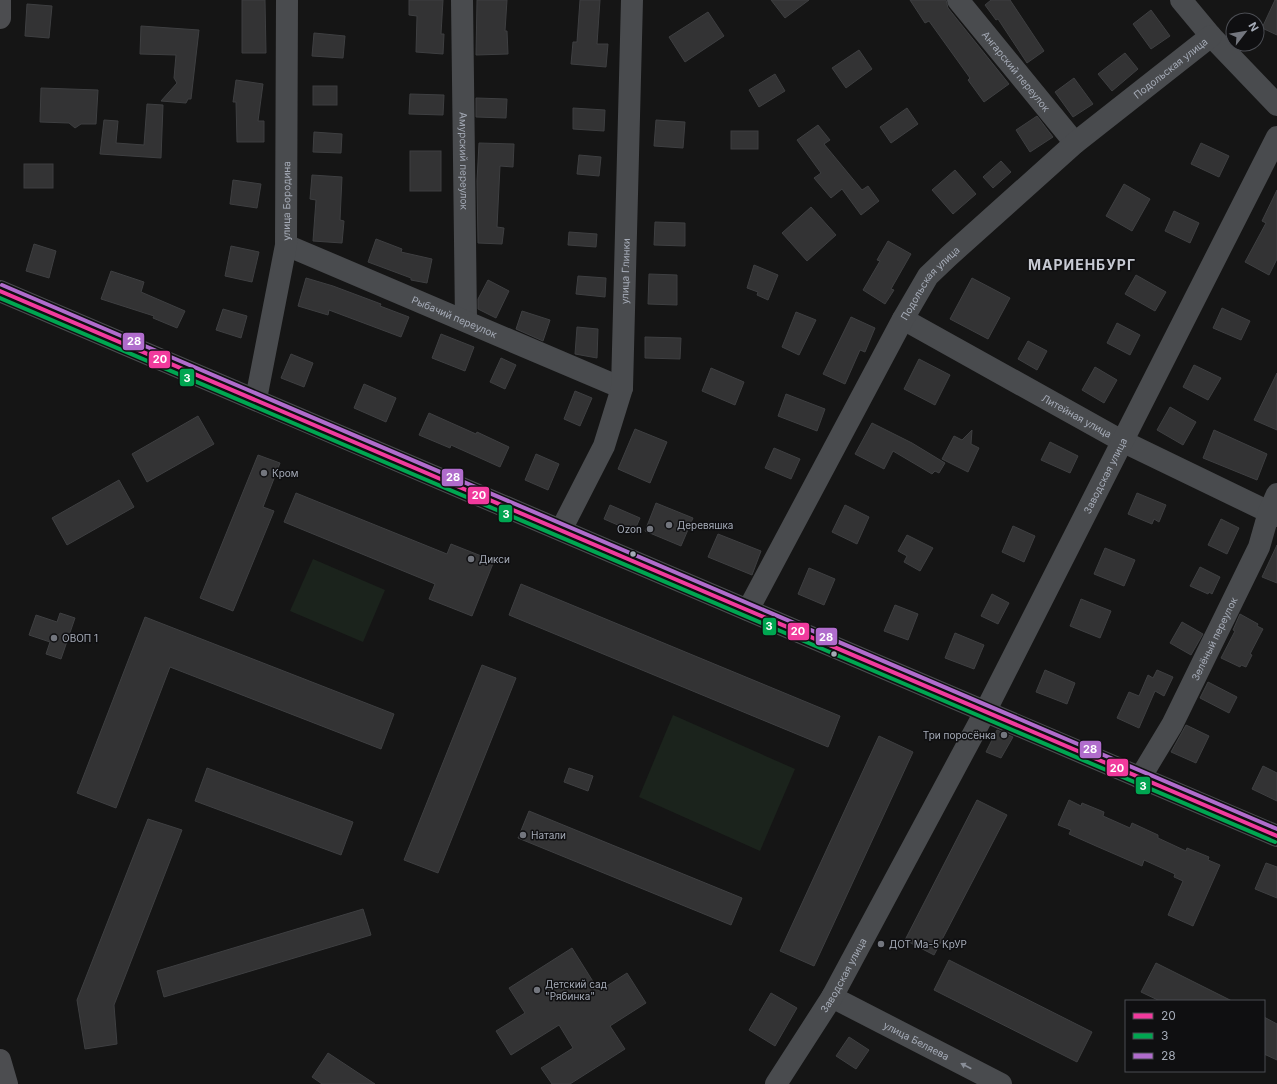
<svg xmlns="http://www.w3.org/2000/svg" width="1277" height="1084" font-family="Inter,sans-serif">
	<rect width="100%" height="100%" fill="#151515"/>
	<!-- green -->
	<g fill="#1b231c">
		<polygon points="313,559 385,590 363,642 290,611"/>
		<polygon points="673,715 795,769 760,851 639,797"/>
	</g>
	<!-- building -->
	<g fill="#333334" stroke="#3e3f41">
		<polygon points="242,0 265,0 266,53 242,53"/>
		<polygon points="409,0 443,0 441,34 444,34 443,54 416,52 417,16 409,15"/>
		<polygon points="477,0 507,0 505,31 507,31 508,54 476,55"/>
		<polygon points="580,0 600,0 597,44 608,44 606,67 571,64 573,42 577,42"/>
		<polygon points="771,0 809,0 785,18"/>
		<polygon points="910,0 946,0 948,8 1009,84 984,102 968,80 970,78 929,21 925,23"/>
		<polygon points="991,0 1010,0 1044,51 1027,63 998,19 996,20 985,5"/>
		<polygon points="1275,0 1277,0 1277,35 1262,28"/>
		<polygon points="27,4 52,6 49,38 25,36"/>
		<polygon points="1151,10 1170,36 1151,49 1133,24"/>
		<polygon points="708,12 724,36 685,62 669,37"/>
		<polygon points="141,26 199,30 191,99 188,99 186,103 161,101 177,83 174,78 176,55 140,54"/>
		<polygon points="314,33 345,36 343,58 312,56"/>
		<polygon points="859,50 872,69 846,88 832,68"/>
		<polygon points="1125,53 1138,69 1112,91 1098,74"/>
		<polygon points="775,74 785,91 759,107 749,90"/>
		<polygon points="1074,78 1093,104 1073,117 1055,92"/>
		<polygon points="236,80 263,84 258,121 264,121 264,142 237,142 236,102 233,102"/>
		<rect x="313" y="86" width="24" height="19"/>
		<polygon points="41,88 98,90 96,124 81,124 75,128 69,123 40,122"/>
		<polygon points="410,94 444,95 443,115 409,114"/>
		<polygon points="476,98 507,99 506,118 476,117"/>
		<polygon points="147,104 163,105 161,158 100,154 104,120 118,121 116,143 144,145"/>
		<polygon points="573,108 605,110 604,131 573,129"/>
		<polygon points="907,108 918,124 891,143 880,127"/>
		<polygon points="1037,116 1053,137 1030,152 1016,130"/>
		<polygon points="656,120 685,122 683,148 654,146"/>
		<polygon points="818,125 830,140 824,144 862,190 868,186 879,201 861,215 842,189 831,198 814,178 821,173 797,140"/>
		<rect x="731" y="131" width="27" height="18"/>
		<polygon points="314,132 342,134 341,153 313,152"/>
		<polygon points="479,143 514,144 513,167 500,166 497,227 504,228 502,244 478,243 477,181"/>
		<polygon points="1201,143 1229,156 1219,177 1191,164"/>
		<rect x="410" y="151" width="31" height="40"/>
		<polygon points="579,155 601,157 599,176 577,174"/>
		<polygon points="1001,161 1011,172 993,188 983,177"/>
		<rect x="24" y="164" width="29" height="24"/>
		<polygon points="955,170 976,194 953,214 932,190"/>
		<polygon points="312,175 342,177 340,220 344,221 342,243 313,241 316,200 310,199"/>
		<polygon points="233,180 261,184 257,208 230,204"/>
		<polygon points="1124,184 1150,199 1132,231 1106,216"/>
		<polygon points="1277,190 1277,259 1269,275 1245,262 1266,223 1262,221"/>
		<polygon points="811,207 836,235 807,261 782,233"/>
		<polygon points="1174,211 1199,223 1190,243 1165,231"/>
		<polygon points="655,222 685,223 685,246 654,245"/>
		<polygon points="569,232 597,234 596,247 568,245"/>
		<polygon points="376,239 402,249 401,252 432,259 427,283 411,280 411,278 368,262"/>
		<polygon points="888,241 911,254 891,289 894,290 885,304 863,290 880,261 877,260"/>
		<polygon points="34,244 56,251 49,278 26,271"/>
		<polygon points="231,246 259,252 252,282 225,276"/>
		<polygon points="754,265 778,275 768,300 757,295 758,292 747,288"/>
		<polygon points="111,271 144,282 141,292 185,311 177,328 153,318 154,316 101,299"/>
		<polygon points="649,274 677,275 677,305 648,304"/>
		<polygon points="1136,275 1166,292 1155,311 1125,294"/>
		<polygon points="578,276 606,278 605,297 576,294"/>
		<polygon points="306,278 333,286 381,304 380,306 409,317 401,337 329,310 328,315 298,306"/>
		<polygon points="972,278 1010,298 988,339 950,319"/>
		<polygon points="488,280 509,291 496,318 478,309 478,299"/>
		<polygon points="1222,308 1250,321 1241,340 1213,328"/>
		<polygon points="223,309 247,316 241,338 216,330"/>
		<polygon points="522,311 550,320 543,341 516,329"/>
		<polygon points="796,312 816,320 799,355 782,347"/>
		<polygon points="851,317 875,328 865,352 860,350 845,384 823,374"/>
		<polygon points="1117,323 1140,335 1130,355 1107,343"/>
		<polygon points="577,327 598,329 597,358 575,354"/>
		<polygon points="441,334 474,347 465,371 432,358"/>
		<polygon points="645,337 681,338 680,359 645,358"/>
		<polygon points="1028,341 1047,351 1037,370 1018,359"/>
		<polygon points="291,354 313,363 304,387 281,378"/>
		<polygon points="501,358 516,365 505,389 490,382"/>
		<polygon points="919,359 950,375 935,405 904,389"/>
		<polygon points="1194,365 1221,378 1208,400 1183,387"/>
		<polygon points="1095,367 1117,380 1104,403 1082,390"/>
		<polygon points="711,368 744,382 735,405 702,391"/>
		<polygon points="1277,373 1277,430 1254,420"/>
		<polygon points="364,384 396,398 386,422 354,408"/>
		<polygon points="575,391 592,398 580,426 564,419"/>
		<polygon points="786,394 825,409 817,431 778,416"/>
		<polygon points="1170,407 1196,422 1183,445 1157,430"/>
		<polygon points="429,413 476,434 477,432 509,447 500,467 451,445 450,448 419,435"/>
		<polygon points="198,416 214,444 147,482 132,454"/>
		<polygon points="872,423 912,443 945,463 939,473 935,471 932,474 893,451 884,469 855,454"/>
		<polygon points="635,429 667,442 650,483 618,469"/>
		<polygon points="972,430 971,444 979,448 968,472 942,459 954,436 962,440"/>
		<polygon points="1214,430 1267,454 1257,480 1203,458"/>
		<polygon points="1050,442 1078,456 1070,473 1041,460"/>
		<polygon points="774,448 800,459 791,479 765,468"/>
		<polygon points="536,454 559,464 548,490 525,480"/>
		<polygon points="258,455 280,463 263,507 274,511 233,611 200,598"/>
		<polygon points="119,480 134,507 67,545 52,518"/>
		<polygon points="296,493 447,554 451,544 494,561 472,616 429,599 435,584 284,522"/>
		<polygon points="1137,493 1166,505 1159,522 1154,519 1152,524 1128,514"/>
		<polygon points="656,503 693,518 681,546 645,531"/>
		<polygon points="610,505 640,518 634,532 604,519"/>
		<polygon points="845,505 869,517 857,544 832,532"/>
		<polygon points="1221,519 1239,528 1227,554 1208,545"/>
		<polygon points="1013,526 1035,536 1024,562 1002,552"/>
		<polygon points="718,534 761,551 752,575 708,557"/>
		<polygon points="907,535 933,548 920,571 904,562 907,556 898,551"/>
		<polygon points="1277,545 1277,583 1262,577"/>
		<polygon points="1105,548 1135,560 1124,586 1094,574"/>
		<polygon points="1200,567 1220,577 1212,594 1209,592 1208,594 1190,586"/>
		<polygon points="809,568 835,579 824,605 798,594"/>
		<polygon points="521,584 840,716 828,747 509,615"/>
		<polygon points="992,594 1009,603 998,624 981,616"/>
		<polygon points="1081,599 1111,611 1100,638 1070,626"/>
		<polygon points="895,605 918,614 908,640 884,631"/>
		<polygon points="60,613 75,618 61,659 46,654 50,642 29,635 36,615 57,622"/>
		<polygon points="1240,614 1258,624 1257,626 1263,629 1250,654 1252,655 1246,667 1241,665 1240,667 1221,658 1235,631 1233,630"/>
		<polygon points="145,617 394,714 381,749 170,667 116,808 77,793"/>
		<polygon points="1182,622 1203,634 1191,655 1170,643"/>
		<polygon points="955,633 984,645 974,669 945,658"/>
		<polygon points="482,665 516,678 438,873 404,860"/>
		<polygon points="1045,670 1075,683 1067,704 1036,692"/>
		<polygon points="1157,670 1173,677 1164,696 1155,691 1139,728 1117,718 1129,692 1139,696 1148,675 1153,678"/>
		<polygon points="1208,682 1237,697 1229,713 1200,698"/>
		<polygon points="1186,725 1209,736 1196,763 1171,752"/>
		<polygon points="997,730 1013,737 1001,758 986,752"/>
		<polygon points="879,736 913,752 814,966 780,951"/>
		<polygon points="1263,766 1277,773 1277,801 1252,789"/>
		<polygon points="207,768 353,822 341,855 195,801"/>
		<polygon points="569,768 593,776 588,791 564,782"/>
		<polygon points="977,800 1007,815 934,955 905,940"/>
		<polygon points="1069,800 1081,806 1082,803 1104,812 1103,816 1130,828 1132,823 1158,835 1158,838 1186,851 1187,848 1209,857 1208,860 1220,865 1193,926 1168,915 1183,881 1174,877 1175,874 1144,860 1142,866 1096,846 1069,834 1071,830 1058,825"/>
		<polygon points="529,811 742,898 731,925 518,838"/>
		<polygon points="148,819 182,830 114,1005 117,1044 85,1049 77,1000"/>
		<polygon points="1266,863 1277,867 1277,898 1255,889"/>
		<polygon points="363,909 371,935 164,997 157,971"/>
		<polygon points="572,948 599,991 627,973 646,1003 610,1026 625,1049 570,1084 552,1084 541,1068 573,1048 559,1025 511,1055 496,1031 525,1013 509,988"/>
		<polygon points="949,960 1092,1032 1077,1062 934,990"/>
		<polygon points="1156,963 1232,1001 1160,1001 1141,992"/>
		<polygon points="771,993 797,1008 775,1046 749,1030"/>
		<polygon points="1264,1017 1277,1024 1277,1060 1264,1054"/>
		<polygon points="849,1037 869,1050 856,1069 836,1056"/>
		<polygon points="328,1053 375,1084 322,1084 312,1077"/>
	</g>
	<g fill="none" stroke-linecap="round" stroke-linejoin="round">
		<!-- minor -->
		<g stroke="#494b4e" stroke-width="22">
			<path id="s1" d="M462 0 466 321"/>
			<path id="s2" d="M958 0 1075 143"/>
			<polyline points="1181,0 1211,36 1277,105"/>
			<path id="s3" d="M286 245 622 388"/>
			<polyline points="0,291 1277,836"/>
			<path id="s4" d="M903 319 1122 441 1277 516"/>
			<path id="s5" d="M256 399 286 245 287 0"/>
			<path id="s6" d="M561 530 604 446 622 388 632 0"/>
			<path id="s7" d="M748 610 903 319 928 276 949 256 1075 143 1211 36"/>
			<path id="s8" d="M1140 778 1172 725 1259 547 1269 512 1277 494"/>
			<path id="s9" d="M832 997 1001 1084"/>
			<path id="s10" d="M776 1084 832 997 985 712 1277 137"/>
		</g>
		<!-- major -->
		<g stroke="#4c4d50" stroke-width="22">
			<polyline points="0,18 0,0"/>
			<polyline points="0,1060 7,1084"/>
		</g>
		<!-- bus-1 casing -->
		<g stroke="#0f0f11" stroke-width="7">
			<polyline id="bus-1" points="0,291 1277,836"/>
		</g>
		<!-- bus-2 casing -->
		<g stroke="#0f0f11" stroke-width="7">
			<polyline id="bus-2" points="0,298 1275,842"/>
		</g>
		<!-- bus-3 casing -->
		<g stroke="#0f0f11" stroke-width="7">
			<polyline id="bus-3" points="2,285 1277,829"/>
		</g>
		<!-- bus-1 -->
		<use href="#bus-1" stroke="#f13a9d" stroke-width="4"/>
		<!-- bus-2 -->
		<use href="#bus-2" stroke="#00a651" stroke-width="4"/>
		<!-- bus-3 -->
		<use href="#bus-3" stroke="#b06ccc" stroke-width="4"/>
	</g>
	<!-- one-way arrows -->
	<defs><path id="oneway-solid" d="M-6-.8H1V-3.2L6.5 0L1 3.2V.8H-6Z"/></defs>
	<use fill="#898e98" href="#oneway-solid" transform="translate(966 1066) rotate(-153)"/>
	<!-- markers -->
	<g fill="#73767e" stroke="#0f0f11" stroke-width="1.5">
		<circle cx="264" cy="473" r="4"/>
		<circle cx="669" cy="525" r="4"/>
		<circle cx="650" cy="529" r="4"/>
		<circle cx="471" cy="559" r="4"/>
		<circle cx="54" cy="638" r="4"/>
		<circle cx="1004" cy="735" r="4"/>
		<circle cx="523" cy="835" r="4"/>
		<circle cx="881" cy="944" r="4"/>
		<circle cx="537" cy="990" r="4"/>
	</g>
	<g fill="#a5abb7" stroke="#0f0f11" stroke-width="1.5">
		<circle cx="633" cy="554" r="3.5"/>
		<circle cx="834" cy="654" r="3.5"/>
	</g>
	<g text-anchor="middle" stroke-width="3" stroke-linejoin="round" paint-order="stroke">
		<!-- street labels -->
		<g font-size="10" fill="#a5abb7" stroke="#0f0f11">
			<text dy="4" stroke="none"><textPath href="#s7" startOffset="699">Подольская улица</textPath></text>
			<text dy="4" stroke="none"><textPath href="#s2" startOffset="92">Ангарский переулок</textPath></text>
			<text dy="4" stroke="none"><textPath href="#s1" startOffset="161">Амурский переулок</textPath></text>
			<text dy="4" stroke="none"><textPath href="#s5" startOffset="201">улица Бородина</textPath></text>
			<text dy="4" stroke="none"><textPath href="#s6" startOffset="272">улица Глинки</textPath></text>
			<text dy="4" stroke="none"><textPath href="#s7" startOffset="375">Подольская улица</textPath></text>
			<text dy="4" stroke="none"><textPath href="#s3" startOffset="183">Рыбачий переулок</textPath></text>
			<text dy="4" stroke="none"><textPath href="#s4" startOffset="199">Литейная улица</textPath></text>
			<text dy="4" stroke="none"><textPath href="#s10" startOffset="692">Заводская улица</textPath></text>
			<text dy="4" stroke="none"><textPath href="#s8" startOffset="158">Зелёный переулок</textPath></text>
			<text dy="4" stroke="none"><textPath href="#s10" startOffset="128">Заводская улица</textPath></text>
			<text dy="4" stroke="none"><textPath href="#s9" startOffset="95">улица Беляева</textPath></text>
		</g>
		<!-- poi labels -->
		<g font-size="10" fill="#a5abb7" stroke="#0f0f11" text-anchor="start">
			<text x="272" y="477">Кром</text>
			<text x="677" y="529">Деревяшка</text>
			<text x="642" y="533" text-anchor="end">Ozon</text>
			<text x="479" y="563">Дикси</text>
			<text x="62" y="642">ОВОП 1</text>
			<text x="996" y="739" text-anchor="end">Три поросёнка</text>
			<text x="531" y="839">Натали</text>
			<text x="889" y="948">ДОТ Ма-5 КрУР</text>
			<text x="545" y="988">Детский сад<tspan x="545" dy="12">"Рябинка"</tspan></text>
		</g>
		<!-- district labels -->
		<g font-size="14" font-weight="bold" letter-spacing="1" fill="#c7cad3" stroke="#0f0f11">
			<text x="1082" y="270">МАРИЕНБУРГ</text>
		</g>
	</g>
	<g stroke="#0f0f11" stroke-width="1.5">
		<rect x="122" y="332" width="23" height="19" rx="4" fill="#b06ccc"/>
		<rect x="148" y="350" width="23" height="19" rx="4" fill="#f13a9d"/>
		<rect x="179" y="368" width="16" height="19" rx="4" fill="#00a651"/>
		<rect x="441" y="468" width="23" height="19" rx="4" fill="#b06ccc"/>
		<rect x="467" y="486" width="23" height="19" rx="4" fill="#f13a9d"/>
		<rect x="498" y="504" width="15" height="19" rx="4" fill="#00a651"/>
		<rect x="762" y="617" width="15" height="19" rx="4" fill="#00a651"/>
		<rect x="787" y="622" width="23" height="19" rx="4" fill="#f13a9d"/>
		<rect x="815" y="627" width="23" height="19" rx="4" fill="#b06ccc"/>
		<rect x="1079" y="740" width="23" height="19" rx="4" fill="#b06ccc"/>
		<rect x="1106" y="758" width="23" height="19" rx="4" fill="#f13a9d"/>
		<rect x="1135" y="776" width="16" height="19" rx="4" fill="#00a651"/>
	</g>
	<g font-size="11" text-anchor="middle" font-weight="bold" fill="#fff">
		<text x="134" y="345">28</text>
		<text x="160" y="363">20</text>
		<text x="187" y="382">3</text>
		<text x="453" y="481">28</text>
		<text x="479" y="499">20</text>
		<text x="506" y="518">3</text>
		<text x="769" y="630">3</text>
		<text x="798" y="635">20</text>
		<text x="826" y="641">28</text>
		<text x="1090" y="753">28</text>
		<text x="1117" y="772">20</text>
		<text x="1143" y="790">3</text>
	</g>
	<!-- legend -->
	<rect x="1125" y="1000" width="140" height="72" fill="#0f0f11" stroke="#4b4d53"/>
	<rect x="1133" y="1013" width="20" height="6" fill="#f13a9d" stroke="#4b4d53"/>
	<text x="1161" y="1020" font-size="12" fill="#a5abb7">20</text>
	<rect x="1133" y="1033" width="20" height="6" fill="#00a651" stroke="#4b4d53"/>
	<text x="1161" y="1040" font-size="12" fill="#a5abb7">3</text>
	<rect x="1133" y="1053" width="20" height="6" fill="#b06ccc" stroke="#4b4d53"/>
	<text x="1161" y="1060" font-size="12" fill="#a5abb7">28</text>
	<!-- north arrow -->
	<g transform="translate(1245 32) rotate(59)"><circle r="19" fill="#0f0f11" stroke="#4b4d53"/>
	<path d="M0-3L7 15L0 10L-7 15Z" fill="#73767e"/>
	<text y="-6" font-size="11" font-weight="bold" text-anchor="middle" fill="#a5abb7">N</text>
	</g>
</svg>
